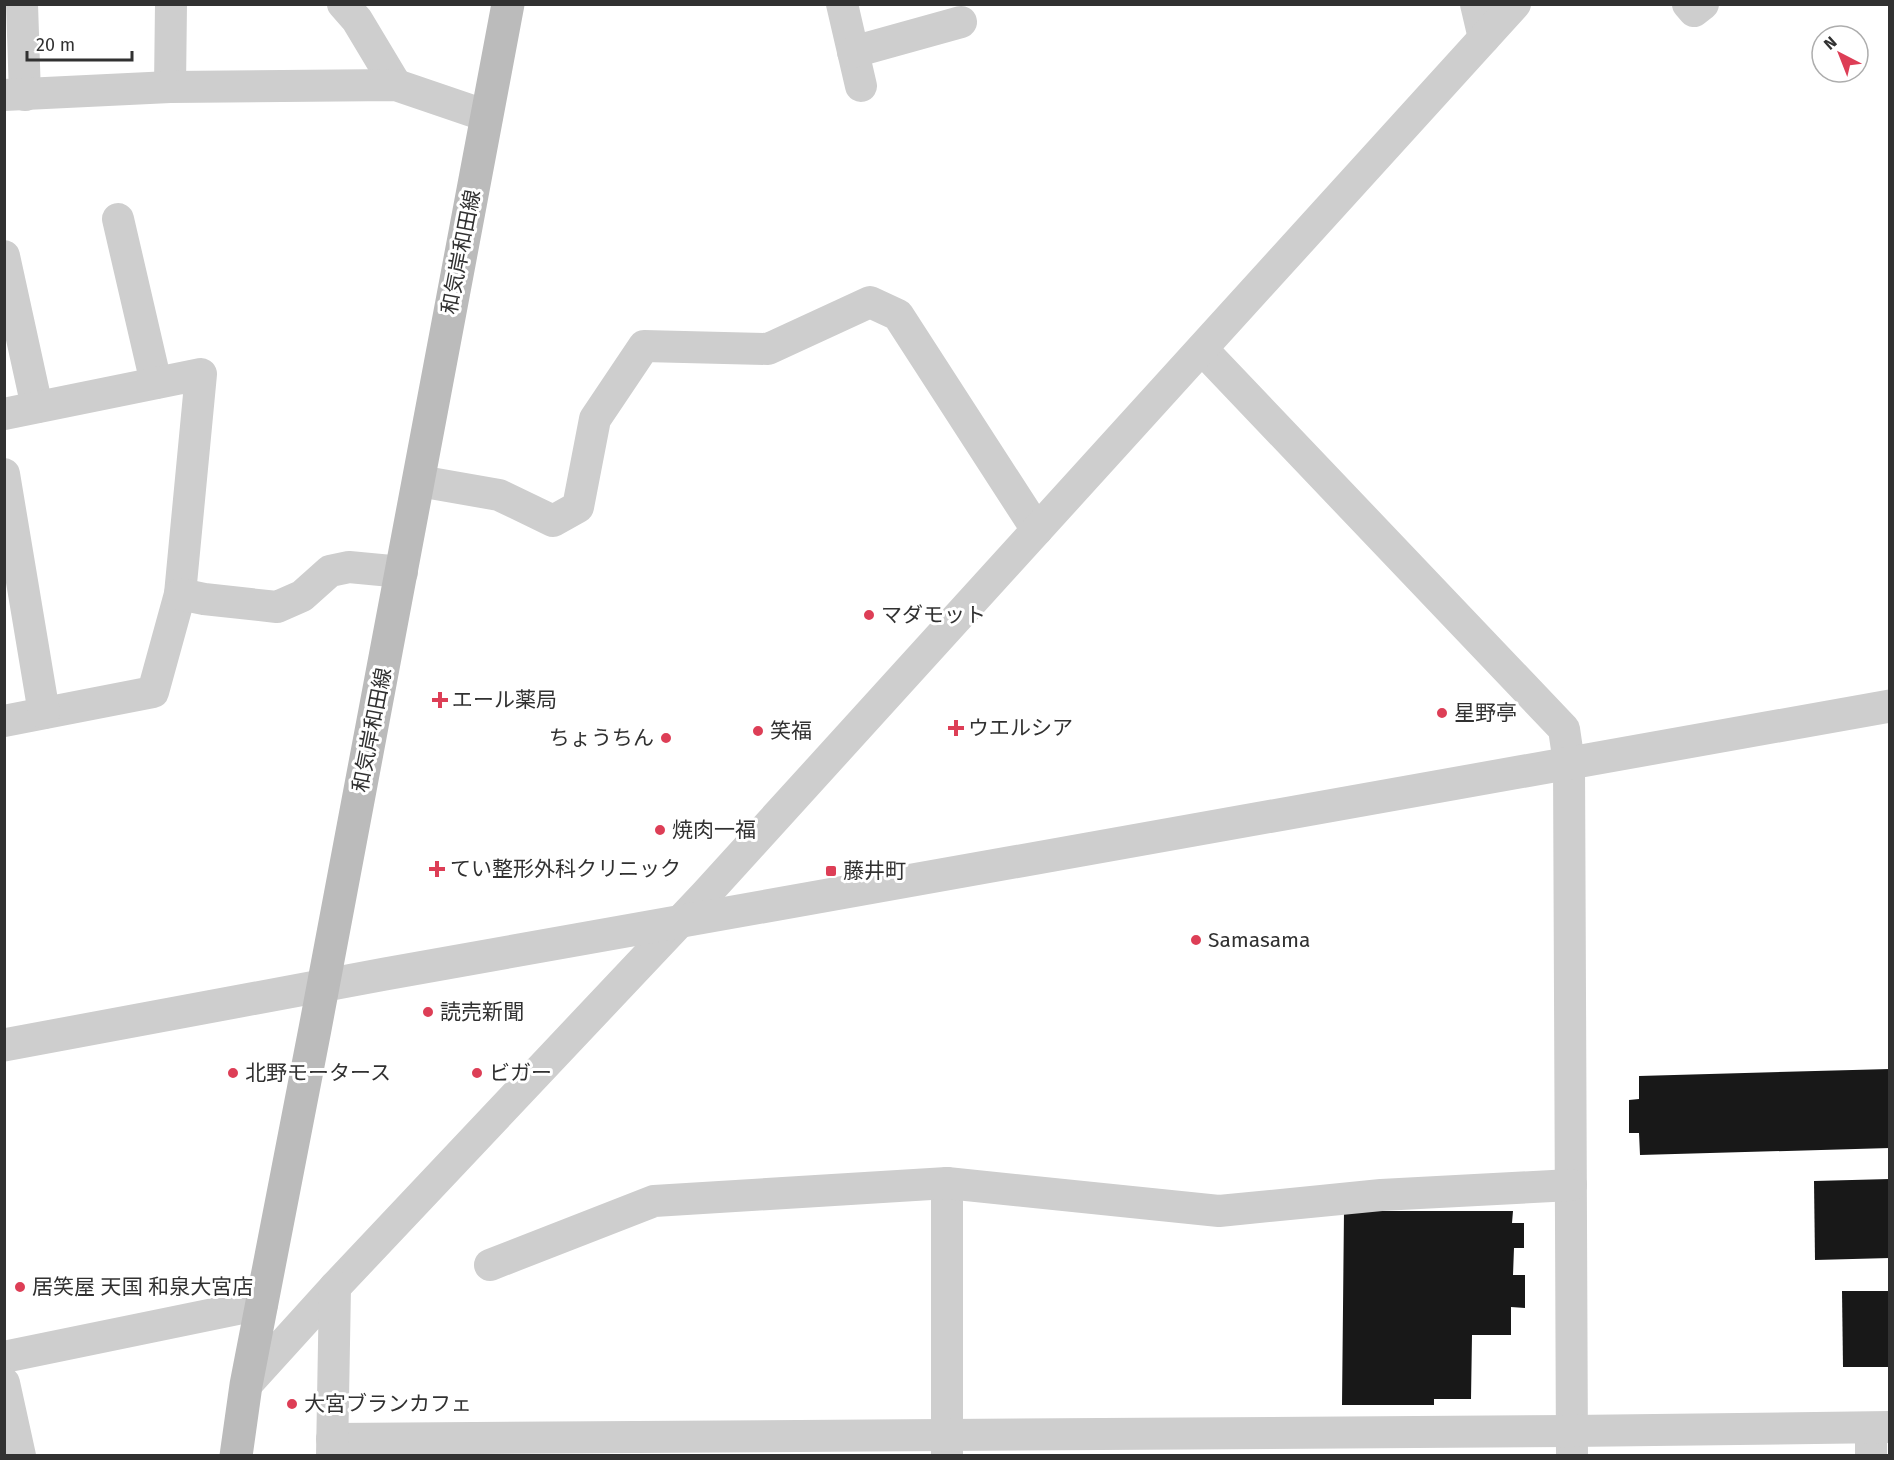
<svg xmlns="http://www.w3.org/2000/svg" width="1894" height="1460" font-family="'Fira Sans','Noto Sans JP',sans-serif">
	<rect width="100%" height="100%" fill="#fff"/>
	<!-- building -->
	<g fill="#181818">
		<polygon points="1890,1069 1890,1148 1640,1155 1639,1133 1629,1133 1629,1100 1639,1099 1639,1076"/>
		<polygon points="1890,1179 1890,1258 1815,1260 1814,1181"/>
		<polygon points="1344,1211 1513,1211 1512,1223 1524,1223 1524,1248 1514,1248 1513,1275 1525,1275 1525,1308 1511,1307 1511,1335 1472,1335 1471,1399 1434,1399 1434,1405 1342,1405"/>
		<polygon points="1842,1291 1890,1291 1890,1367 1843,1367"/>
	</g>
	<g fill="none" stroke-linecap="round" stroke-linejoin="round">
		<!-- minor -->
		<g stroke="#cecece" stroke-width="32">
			<polyline points="22,4 25,95"/>
			<polyline points="343,4 357,20 396,85"/>
			<polyline points="842,4 861,86"/>
			<polyline points="1476,4 1484,38"/>
			<polyline points="1688,4 1694,11 1703,4"/>
			<polyline points="853,52 961,22"/>
			<polyline points="170,87 171,4"/>
			<polyline points="4,95 170,87 396,85 487,116"/>
			<polyline points="118,219 156,383"/>
			<polyline points="4,256 37,407"/>
			<polyline points="1202,349 1564,729 1569,763 1572,1456"/>
			<polyline points="4,414 201,374 180,594 153,692 4,721"/>
			<polyline points="4,474 44,713"/>
			<polyline points="419,481 499,495 553,521 578,507 595,419 644,346 768,349 870,302 898,315 1037,530"/>
			<polyline points="180,594 204,599 277,607 302,596 330,571 349,567 402,572"/>
			<polyline points="947,1183 947,1455"/>
			<polyline points="490,1265 654,1201 947,1183 1219,1211 1381,1195 1571,1185"/>
			<polyline points="4,1357 262,1304"/>
			<polyline points="4,1383 20,1456"/>
			<polyline points="246,1385 335,1287 706,894 1515,4"/>
			<polyline points="1871,1428 1871,1456"/>
			<polyline points="332,1439 1571,1431 1890,1427"/>
			<polyline points="332,1456 335,1287"/>
		</g>
		<!-- tertiary -->
		<polyline stroke="#cecece" stroke-width="33" points="4,1045 385,974 1890,706"/>
		<!-- secondary -->
		<polyline stroke="#bbb" stroke-width="33" points="236,1456 246,1385 315,1029 508,4"/>
	</g>
	<!-- markers -->
	<g fill="#dd3e56" stroke="#fff" stroke-width="2">
		<circle cx="869" cy="615" r="6"/>
		<path d="M437 691h6v6h6v6h-6v6h-6v-6h-6v-6h6z"/>
		<circle cx="1442" cy="713" r="6"/>
		<path d="M953 719h6v6h6v6h-6v6h-6v-6h-6v-6h6z"/>
		<circle cx="758" cy="731" r="6"/>
		<circle cx="666" cy="738" r="6"/>
		<circle cx="660" cy="830" r="6"/>
		<path d="M434 860h6v6h6v6h-6v6h-6v-6h-6v-6h6z"/>
		<rect x="825" y="865" width="12" height="12" rx="3"/>
		<circle cx="1196" cy="940" r="6"/>
		<circle cx="428" cy="1012" r="6"/>
		<circle cx="233" cy="1073" r="6"/>
		<circle cx="477" cy="1073" r="6"/>
		<circle cx="20" cy="1287" r="6"/>
		<circle cx="292" cy="1404" r="6"/>
	</g>
	<g text-anchor="middle" stroke-width="6" stroke-linejoin="round" paint-order="stroke">
		<!-- street labels -->
		<g font-size="21" fill="#313131" stroke="#fff">
			<text transform="translate(461 252) rotate(-79)" y="7">和気岸和田線</text>
			<text transform="translate(372 730) rotate(-79)" y="7">和気岸和田線</text>
		</g>
		<!-- poi labels -->
		<g font-size="21" fill="#313131" stroke="#fff" text-anchor="start">
			<text x="881" y="622">マダモット</text>
			<text x="452" y="707">エール薬局</text>
			<text x="1454" y="720">星野亭</text>
			<text x="968" y="735">ウエルシア</text>
			<text x="770" y="738">笑福</text>
			<text x="654" y="745" text-anchor="end">ちょうちん</text>
			<text x="672" y="837">焼肉一福</text>
			<text x="450" y="876">てい整形外科クリニック</text>
			<text x="843" y="878">藤井町</text>
			<text x="1208" y="947">Samasama</text>
			<text x="440" y="1019">読売新聞</text>
			<text x="245" y="1080">北野モータース</text>
			<text x="489" y="1080">ビガー</text>
			<text x="32" y="1294">居笑屋 天国 和泉大宮店</text>
			<text x="304" y="1411">大宮ブランカフェ</text>
		</g>
	</g>
	<!-- border -->
	<rect width="1894" height="1460" fill="none" stroke="#313131" stroke-width="12"/>
	<!-- north arrow -->
	<g transform="translate(1840 54) rotate(318)"><circle r="28" fill="#ffffff" stroke="#adadad" stroke-width="1.5"/>
	<path d="M0-4.5L10 22L0 15L-10 22Z" fill="#dd3e56"/>
	<text y="-9" font-size="16" font-weight="bold" text-anchor="middle" fill="#313131">N</text>
	</g>
	<!-- scale -->
	<path d="M27 51v9h105v-9" fill="none" stroke="#313131" stroke-width="3"/>
	<text x="36" y="51" font-size="18" fill="#313131" stroke="#ffffff" stroke-width="4.5" paint-order="stroke">20 m</text>
</svg>
